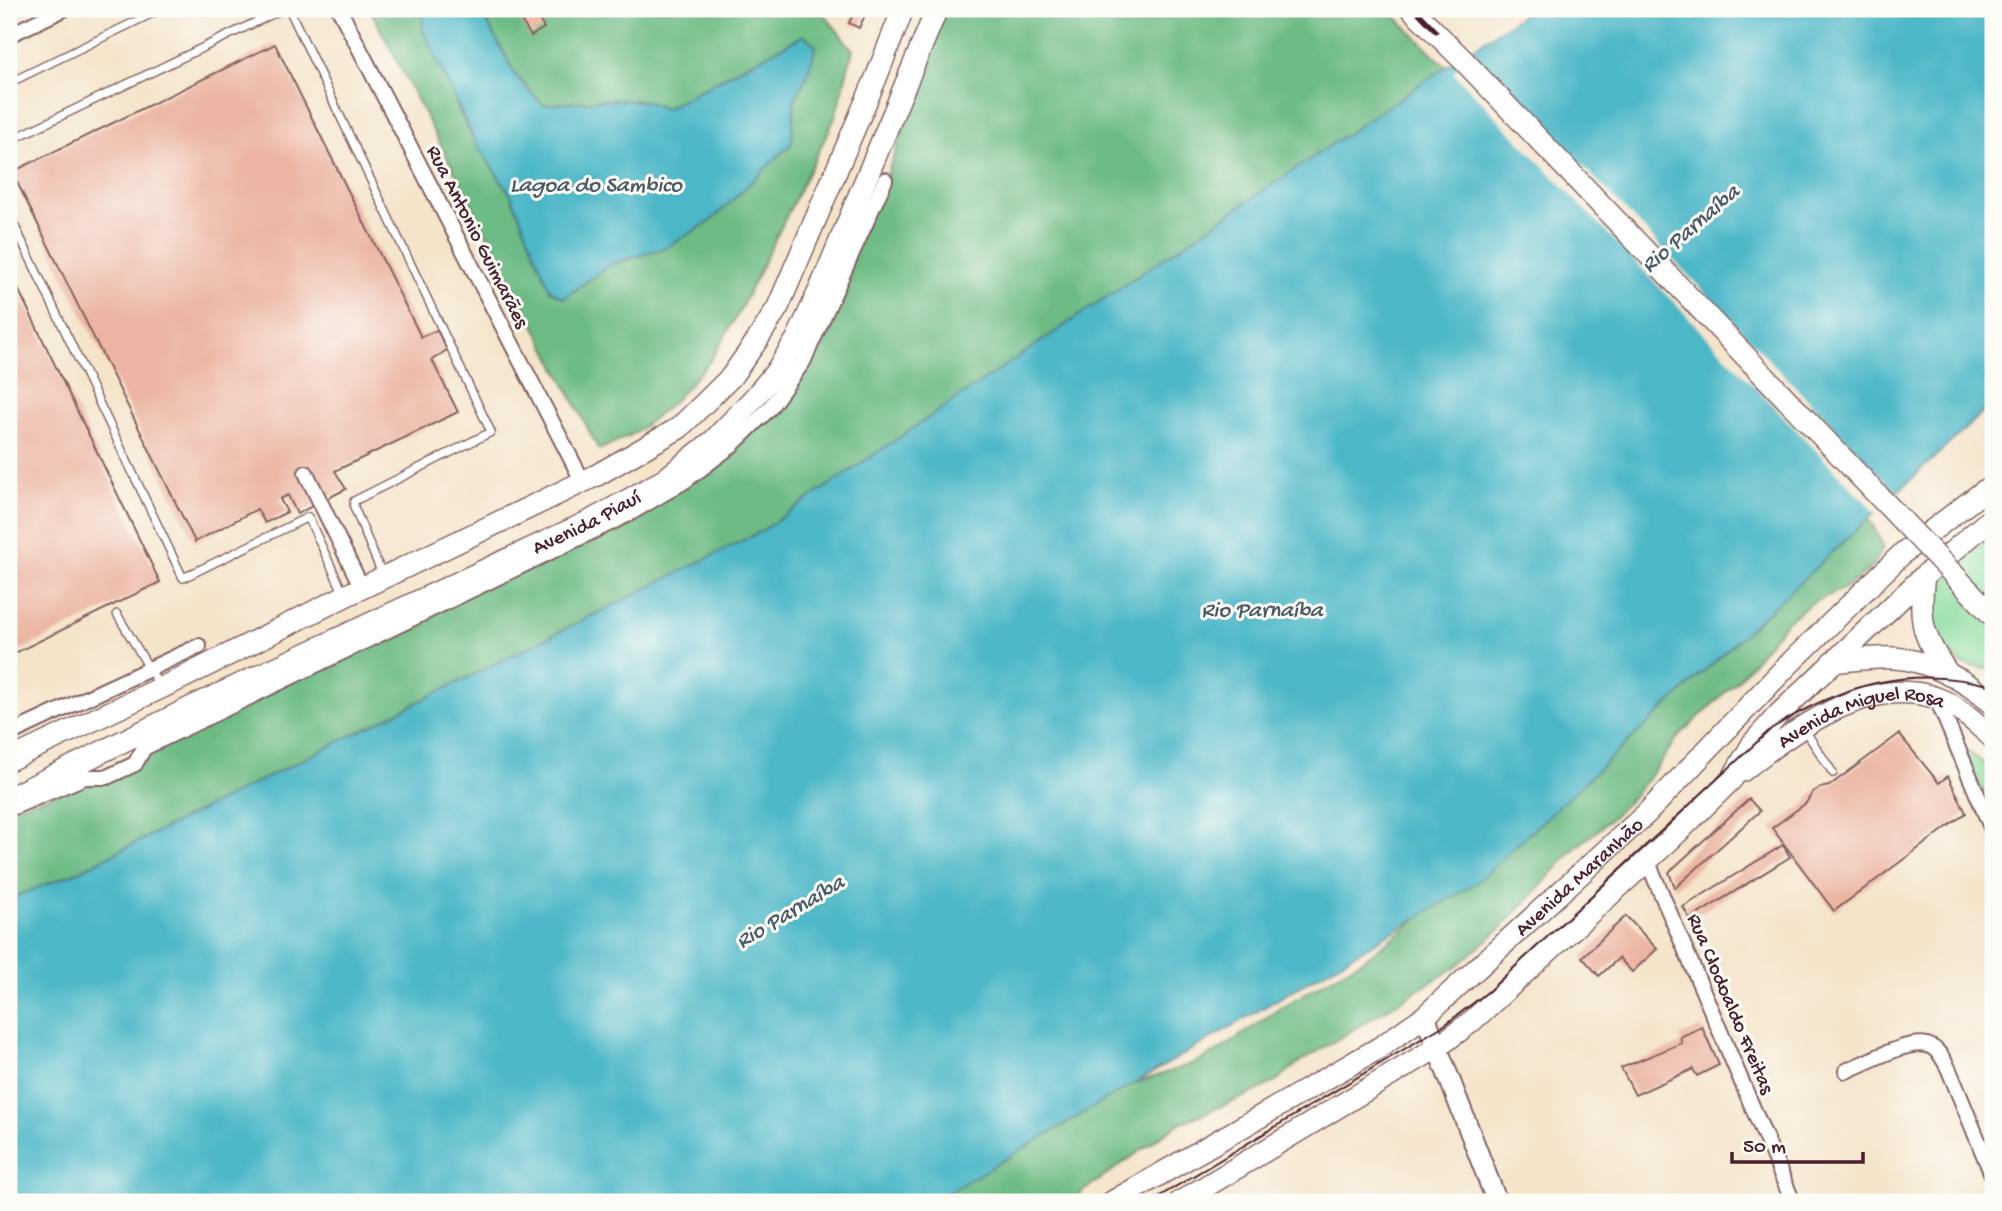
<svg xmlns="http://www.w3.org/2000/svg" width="2002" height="1211" font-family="'Gochi Hand',sans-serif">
	<rect width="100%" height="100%" fill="#fdfcf7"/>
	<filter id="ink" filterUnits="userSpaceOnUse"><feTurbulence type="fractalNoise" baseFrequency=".0143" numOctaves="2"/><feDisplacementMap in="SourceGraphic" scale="14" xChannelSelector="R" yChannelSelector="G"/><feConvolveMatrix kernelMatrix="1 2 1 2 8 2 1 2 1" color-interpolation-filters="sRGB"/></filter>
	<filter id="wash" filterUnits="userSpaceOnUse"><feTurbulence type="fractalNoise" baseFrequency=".00686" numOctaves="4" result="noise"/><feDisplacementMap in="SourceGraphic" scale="28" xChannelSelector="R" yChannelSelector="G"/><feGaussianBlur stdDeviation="1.57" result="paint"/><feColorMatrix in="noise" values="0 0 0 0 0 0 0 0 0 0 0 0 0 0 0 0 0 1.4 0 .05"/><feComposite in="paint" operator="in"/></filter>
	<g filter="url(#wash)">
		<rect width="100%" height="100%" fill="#f4e4ca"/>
		<!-- green -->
		<g fill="#89dc9e" stroke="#6a7e64" stroke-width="2">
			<path d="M1993 538V670C1985 668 1975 667 1967 665 1940 656 1924 619 1934 592 1939 578 1979 546 1993 538Z"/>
			<polygon points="1963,748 1993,770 1993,815"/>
		</g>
		<!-- forest -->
		<g fill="#6ebc85" stroke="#5c6e58" stroke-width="2">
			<polygon points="370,9 423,9 423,31 446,76 459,111 476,144 511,195 529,235 564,298 611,264 665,248 711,221 792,143 794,102 807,75 753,61 665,109 643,101 604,100 543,105 516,76 480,9 820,9 853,50 835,118 739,312 711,360 673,402 637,432 599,450"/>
			<polygon points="946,9 1388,9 1447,68 760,532 75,873 9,899 9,809 107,777 144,748 731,446 803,362 885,180"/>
			<polygon points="1866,514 1879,537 1883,548 1877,560 1869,571 1847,587 1810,604 1787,621 1739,679 1679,736 1654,771 1627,803 1597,831 1575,848 1504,926 1454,968 1297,1064 1275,1082 1246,1096 1178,1124 1068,1202 926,1202 1099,1096 1197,1062 1220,1050 1280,1008 1366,958 1403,930"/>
		</g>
		<!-- water -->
		<g fill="#4bb7c7" stroke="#4a6b79" stroke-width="2">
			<polygon points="423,9 480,9 516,76 543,105 604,100 644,101 665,109 804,35 816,46 807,75 794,102 792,143 711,221 665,248 611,264 564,298 550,290 511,195 476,144 423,31"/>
			<polygon points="1531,9 1993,9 1993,403 1476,883 932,1202 9,1202 9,899 75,873 760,532"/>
		</g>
		<!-- pier -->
		<polygon fill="#f4e4ca" points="1474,52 1899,495 1878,515 1453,72"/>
		<g id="blocks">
			<!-- building -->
			<g fill="#ecb5a3">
				<polygon points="847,9 868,9 859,28 849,23 854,12"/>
				<polygon points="534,11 544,28 531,36 520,19"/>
				<polygon points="275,44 421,337 437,330 447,350 432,360 458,412 335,471 346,489 297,514 288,495 280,499 287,512 265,523 257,509 195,542 12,172"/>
				<polygon points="9,270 160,582 9,656"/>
				<polygon points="1899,734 1939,783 1948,776 1966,813 1834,911 1772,828 1806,803 1813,792 1820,788 1829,786"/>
				<polygon points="1749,799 1760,811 1675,888 1669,872"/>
				<polygon points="1783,845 1790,857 1690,919 1683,907"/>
				<polygon points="1626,916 1657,949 1632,972 1619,958 1599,976 1582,957"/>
				<polygon points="1702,1027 1719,1065 1697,1076 1693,1069 1635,1095 1621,1068 1682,1043 1680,1037"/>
				<polygon points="1475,1196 1477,1202 1460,1202"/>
			</g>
		</g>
	</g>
	<g filter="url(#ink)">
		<use href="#blocks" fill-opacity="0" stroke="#866463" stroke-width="2"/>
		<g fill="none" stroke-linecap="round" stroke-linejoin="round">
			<!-- lane casing -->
			<g stroke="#866463" stroke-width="10">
				<g id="lane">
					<polyline points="289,9 491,432 354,501 354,507 382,574"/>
					<polyline points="9,83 161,9"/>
					<polyline points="9,141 283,9"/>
					<polyline points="9,214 183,578 308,517 343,592"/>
					<polyline points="117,614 159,685"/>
					<polyline points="1804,729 1833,773"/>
				</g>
			</g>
			<!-- street casing -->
			<g stroke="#866463" stroke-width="18">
				<g id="street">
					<polyline points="339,9 583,482"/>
					<polyline points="9,35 64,9"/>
					<polyline points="306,473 362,588"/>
					<polyline points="1937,699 1993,832"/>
					<polyline points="9,734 199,646"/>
					<polyline points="9,809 85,777 107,777 135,764 144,748 629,514 685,481 731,446 769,409 803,362 885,180"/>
					<polyline points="1647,860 1793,1202"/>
					<path d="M1846 1071C1865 1063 1907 1040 1927 1045 1938 1048 1944 1060 1949 1070L1993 1177"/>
				</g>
			</g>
			<!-- secondary casing -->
			<g stroke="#866463" stroke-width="23">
				<polyline id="secondary" points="1425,1016 1497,1202"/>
			</g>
			<!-- primary casing -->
			<g stroke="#866463" stroke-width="24">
				<g id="primary">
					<polyline points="1412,9 1464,61"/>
					<path d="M1924 576C1918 622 1923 638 1949 675"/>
					<polyline points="1955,576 1993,616"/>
					<path d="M1832 662C1852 660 1873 657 1894 658 1929 660 1967 681 1993 704"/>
					<polyline points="9,760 182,678 345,596 597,475 679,428 731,377 758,339 778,307 876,78 903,9"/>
					<path id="s1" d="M1742 771C1791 732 1868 674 1936 698 1959 706 1975 722 1993 738"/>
					<path id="s2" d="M9 798 194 706 592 520 664 480 713 441 754 398 775 373 797 339 820 289 937 9"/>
					<path id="s3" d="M1112 1202 1379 1048 1425 1016 1646 814 1786 667 1904 552 1984 491 1993 489"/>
					<polyline points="1180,1202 1436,1048 1471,1022 1671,839 1732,779 1753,743 1779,714 1924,576 1993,517"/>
				</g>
			</g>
			<!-- lane -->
			<use href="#lane" stroke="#fff" stroke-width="7"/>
			<!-- street -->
			<use href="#street" stroke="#fff" stroke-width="14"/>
			<!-- secondary -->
			<use href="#secondary" stroke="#fff" stroke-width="19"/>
			<!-- primary -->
			<use href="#primary" stroke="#fff" stroke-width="21"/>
			<!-- tram -->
			<path stroke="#4a1f2b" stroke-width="2" d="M1150 1202 1446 1024 1489 991 1771 729C1842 684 1909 665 1993 686"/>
			<!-- rail -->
			<polyline stroke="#4a1f2b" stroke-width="5" points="1415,9 1436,31"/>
			<!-- primary-bridge casing -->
			<g stroke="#866463" stroke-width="24" stroke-linecap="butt">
				<polyline id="primary-bridge" points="1464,61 1955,576"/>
			</g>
			<!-- primary-bridge -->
			<use href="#primary-bridge" stroke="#fff" stroke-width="21"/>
		</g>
	</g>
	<g text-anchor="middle" stroke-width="6" stroke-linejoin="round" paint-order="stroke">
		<!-- street labels -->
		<g font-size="21" fill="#4a1f2b" stroke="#fdfcf7">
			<text transform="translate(479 236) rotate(63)" y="7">Rua Antonio Guimarães</text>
			<text dy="7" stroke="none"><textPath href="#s2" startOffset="640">Avenida Piauí</textPath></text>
			<text dy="7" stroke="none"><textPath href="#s1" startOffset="136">Avenida Miguel Rosa</textPath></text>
			<text dy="7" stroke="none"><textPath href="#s3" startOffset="572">Avenida Maranhão</textPath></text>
			<text transform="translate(1732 1003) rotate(67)" y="7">Rua Clodoaldo Freitas</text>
		</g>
		<!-- water labels -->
		<g font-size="23" font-style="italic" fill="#4a5c69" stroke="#fdfcf7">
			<text x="596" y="191">Lagoa do Sambico</text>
			<text transform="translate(1689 227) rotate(-41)" y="8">Rio Parnaíba</text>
			<text x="1262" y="616">Rio Parnaíba</text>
			<text transform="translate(789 910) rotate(-31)" y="8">Rio Parnaíba</text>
		</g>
	</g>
	<!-- margin -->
	<rect width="2002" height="1211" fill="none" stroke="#fdfcf7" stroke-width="35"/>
	<!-- scale -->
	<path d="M1732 1152v10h131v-10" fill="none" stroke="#4a1f2b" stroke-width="3.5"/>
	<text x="1743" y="1152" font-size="21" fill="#4a1f2b" stroke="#fdfcf7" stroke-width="5" paint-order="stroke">50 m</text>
</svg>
